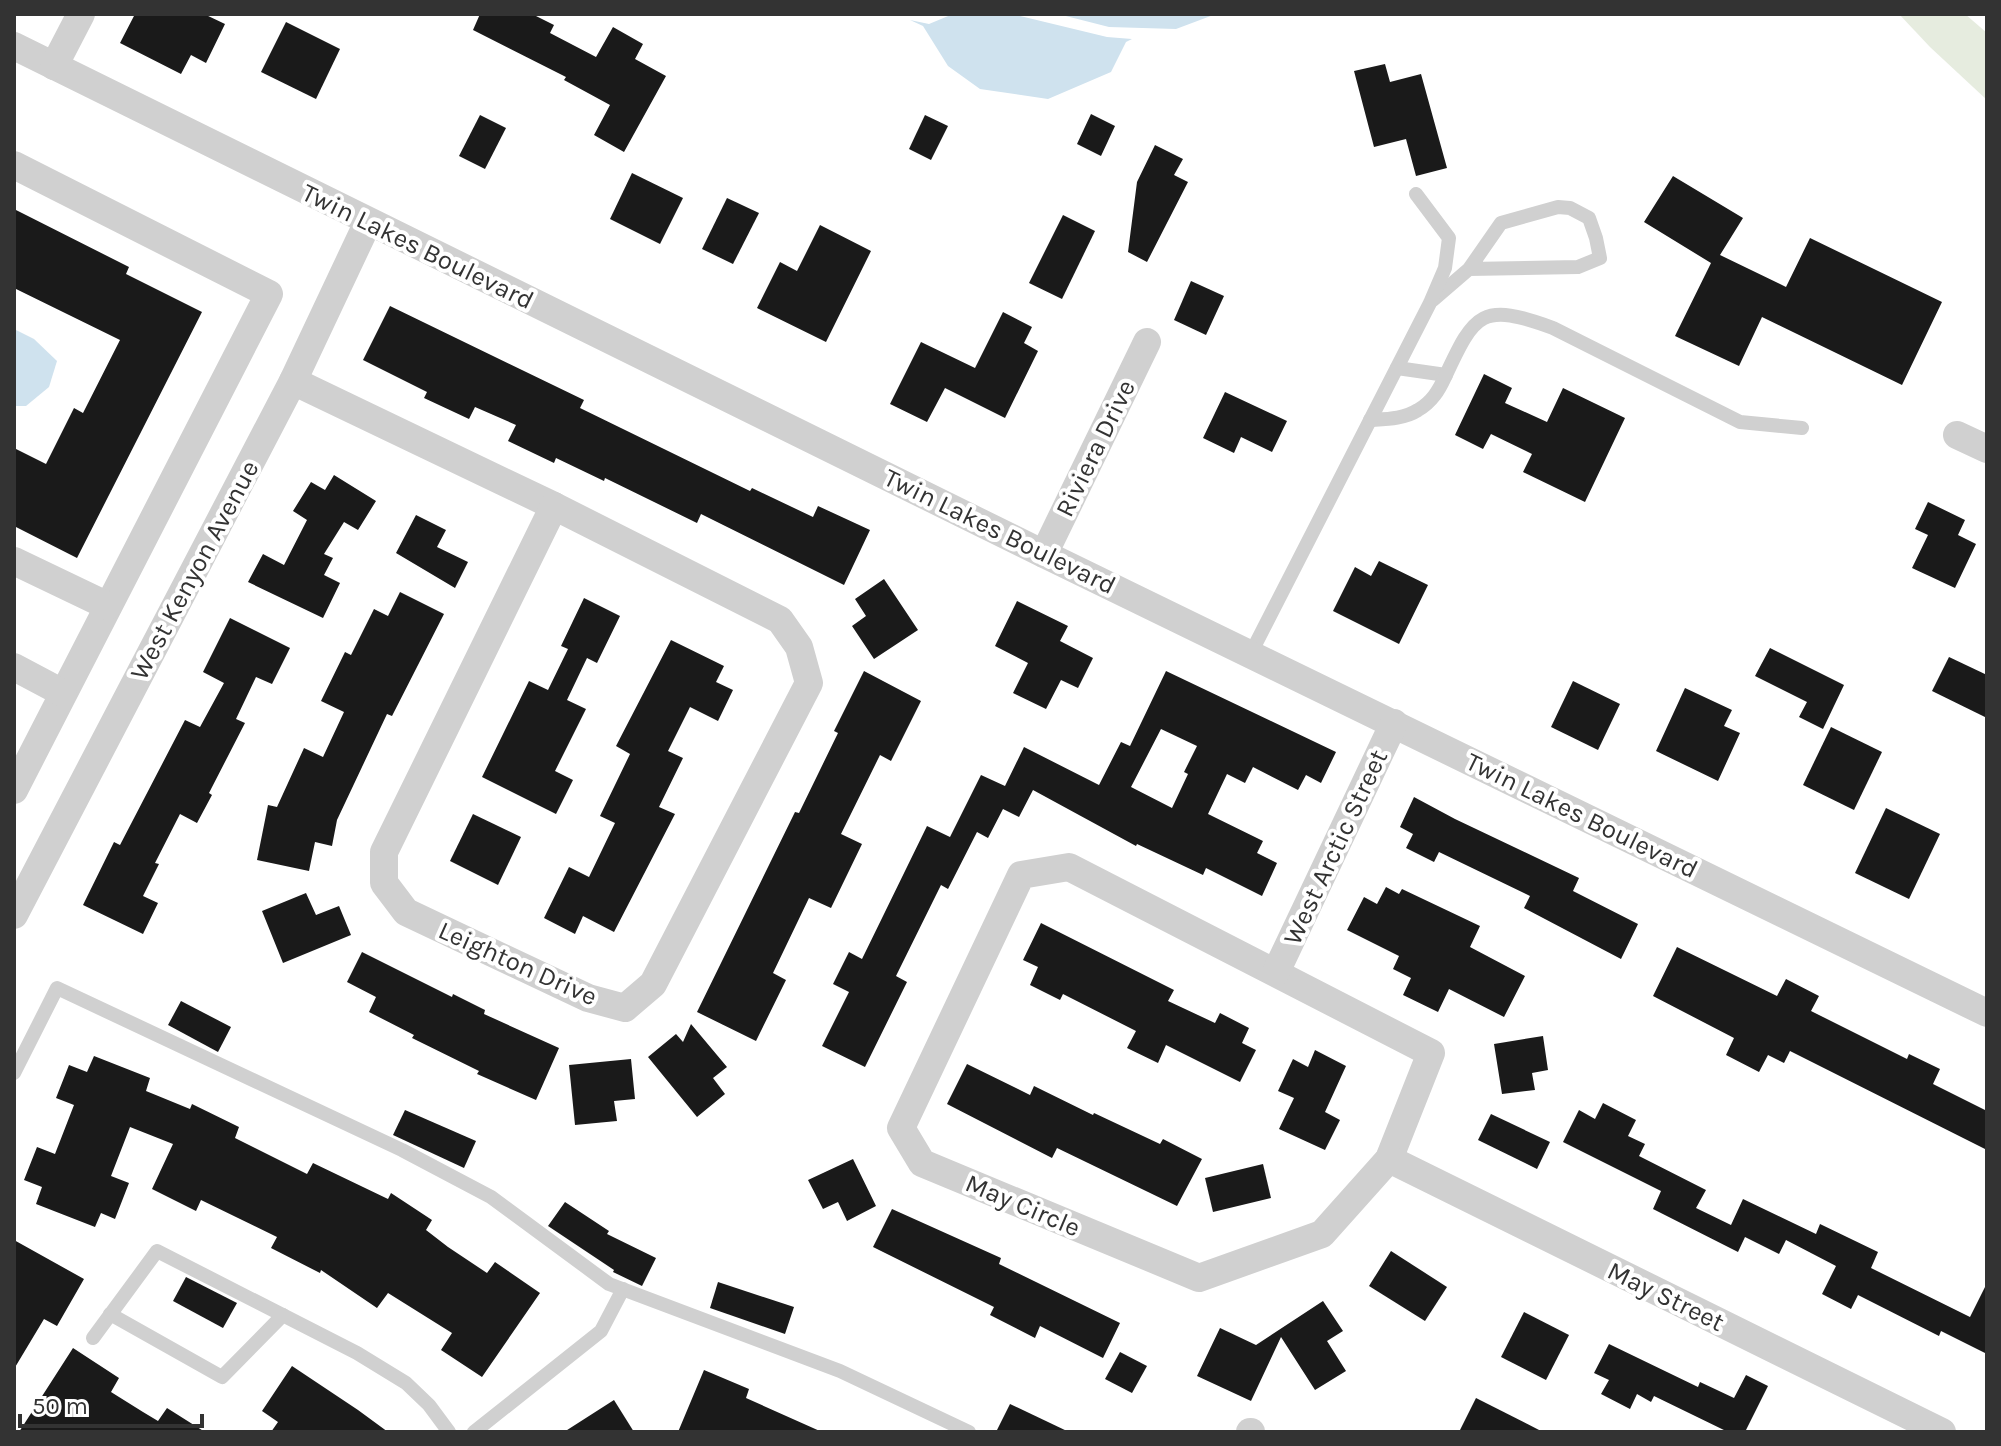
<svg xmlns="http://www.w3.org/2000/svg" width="2001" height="1446" font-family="Karla,sans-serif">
	<rect width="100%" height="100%" fill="#fff"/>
	<!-- green -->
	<polygon fill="#e6ecdf" points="1899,14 1965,14 1987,33 1987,100 1930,47"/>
	<!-- water -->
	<g fill="#cfe2ee">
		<polygon points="953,14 1012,14 1107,37 1132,39 1126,42 1111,72 1048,99 980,89 948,66 923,26 910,20 929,24"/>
		<polygon points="1058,14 1216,14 1176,29 1109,27"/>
		<polygon points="14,329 34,339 57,361 49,387 26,406 14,406"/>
	</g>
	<!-- building -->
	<g fill="#1a1a1a" fill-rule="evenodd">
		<polygon points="135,14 204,14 225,24 206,63 191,55 181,74 120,43"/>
		<polygon points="480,14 532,14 554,25 550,33 596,57 613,27 643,44 635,59 666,76 624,152 594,135 610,105 564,80 566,77 473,30"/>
		<polygon points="286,22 340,49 316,99 261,72"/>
		<polygon points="1385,64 1390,82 1421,74 1447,168 1416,176 1406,139 1374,147 1354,71"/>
		<polygon points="1091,114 1115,126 1101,156 1077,144"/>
		<polygon points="480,115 506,128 485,169 459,156"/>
		<polygon points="925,115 948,126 931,160 909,149"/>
		<polygon points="1155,145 1183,159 1174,175 1188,182 1147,262 1128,252 1137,182"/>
		<polygon points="632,173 683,198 660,244 610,219"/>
		<polygon points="1673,176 1743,218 1720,255 1786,287 1810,238 1942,302 1902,385 1762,317 1739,366 1675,336 1711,263 1644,222"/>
		<polygon points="727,198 759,213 733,264 702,249"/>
		<polygon points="14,209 129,267 126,274 202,312 77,558 14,526 14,448 46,464 74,408 83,413 120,340 14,288"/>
		<polygon points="1063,215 1095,231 1062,299 1029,283"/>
		<polygon points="820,225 871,251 826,342 757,308 780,262 797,271"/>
		<polygon points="1191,281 1224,296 1206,335 1174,320"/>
		<polygon points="390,306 584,400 580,408 750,491 752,488 813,517 818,506 870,530 844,585 701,514 697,523 605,478 604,481 556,458 554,463 508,441 516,425 475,407 469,419 424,398 427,392 363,360"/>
		<polygon points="1003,312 1032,327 1024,343 1038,351 1005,418 945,388 927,422 890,404 921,342 975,368"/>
		<polygon points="1484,374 1512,388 1505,403 1547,422 1563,388 1625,418 1585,502 1523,472 1532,454 1491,434 1483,449 1455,435"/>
		<polygon points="1225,392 1287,421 1272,452 1241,437 1234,453 1203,438"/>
		<polygon points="334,475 376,501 358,530 344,522 324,554 333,558 324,575 340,583 323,618 248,582 263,554 284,565 307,520 293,511 311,482 325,490"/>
		<polygon points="1928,502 1965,520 1958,535 1976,544 1955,588 1912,568 1928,535 1915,529"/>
		<polygon points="416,515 446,530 437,547 468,562 455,588 396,553"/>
		<polygon points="1379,561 1428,585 1399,644 1333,611 1355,567 1371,576"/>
		<polygon points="884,579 918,630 874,659 852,626 866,616 855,599"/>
		<polygon points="400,592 444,614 392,716 387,714 337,820 332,846 315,842 309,871 257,860 268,805 277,807 304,748 323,757 344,712 321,701 345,652 351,655 374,609 388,616"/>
		<polygon points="584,598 620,616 597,663 587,658 567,700 586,709 555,771 573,780 556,814 482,777 529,681 548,690 568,649 561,646"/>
		<polygon points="1017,601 1068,626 1060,641 1093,658 1078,688 1061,680 1046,709 1013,693 1028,663 995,646"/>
		<polygon points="230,618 290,648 272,684 256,677 236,719 245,723 209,793 212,795 197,823 180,814 155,863 159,864 143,896 158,903 143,934 83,905 114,842 120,845 185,720 200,727 224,683 203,672"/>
		<polygon points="671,640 724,666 716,682 733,690 718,721 690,707 668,751 683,758 659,807 675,814 614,932 583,916 575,934 544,918 569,867 589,877 615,823 600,816 630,754 616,746"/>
		<polygon points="1770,648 1844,685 1823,729 1799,717 1807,702 1755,676"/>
		<polygon points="1949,657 1987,675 1987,718 1932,691"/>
		<polygon points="864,671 921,701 891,761 880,755 841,834 862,844 831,908 809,898 773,973 786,980 756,1041 697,1012 795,812 799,813 838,733 834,731"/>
		<path d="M1166 671 1336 752 1321 783 1306 775 1298 790 1253 767 1245 783 1227 774 1208 814 1263 841 1257 853 1277 863 1262 896 1206 868 1203 875 1137 844 1136 846 1033 790 1019 817 1003 809 988 838 977 832 948 889 941 885 896 976 907 982 865 1067 822 1046 849 992 833 984 849 952 862 959 927 826 950 837 981 775 1005 786 1024 747 1099 785 1121 742 1130 746ZM1161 729 1197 746 1184 772 1188 774 1172 808 1131 787Z"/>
		<polygon points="1573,681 1620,704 1598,750 1551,727"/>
		<polygon points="1685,688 1732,710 1724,726 1740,733 1718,781 1656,751"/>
		<polygon points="1831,727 1882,752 1854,810 1803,785"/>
		<polygon points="1414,797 1455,819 1579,878 1573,891 1638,924 1621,959 1524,908 1530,896 1439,852 1434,862 1406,848 1413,834 1400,827"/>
		<polygon points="1886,808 1940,834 1909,899 1855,873"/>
		<polygon points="473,814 521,837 498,885 450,861"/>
		<polygon points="1386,887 1399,894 1402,889 1480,926 1470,947 1525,976 1504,1017 1449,989 1438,1012 1403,995 1411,978 1393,969 1399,956 1347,930 1364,897 1377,904"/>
		<polygon points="306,893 316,915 339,906 351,935 283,963 262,911"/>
		<polygon points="1041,923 1174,990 1168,1001 1215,1023 1220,1013 1249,1028 1242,1043 1256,1050 1240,1082 1166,1045 1158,1063 1127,1048 1136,1031 1063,994 1060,1000 1030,985 1038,967 1023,960"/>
		<polygon points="1677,947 1777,996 1786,979 1819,996 1811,1011 1907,1059 1909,1054 1940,1069 1933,1084 1987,1111 1987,1150 1790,1051 1784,1063 1768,1055 1759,1072 1726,1055 1734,1038 1653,996"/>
		<polygon points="362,952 452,997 453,994 485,1010 484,1014 559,1048 536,1100 477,1074 479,1071 412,1038 414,1035 369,1012 376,997 347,982"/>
		<polygon points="181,1001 231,1027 218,1052 168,1025"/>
		<polygon points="691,1024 727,1067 713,1078 725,1094 697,1117 648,1057 676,1034 683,1042"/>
		<polygon points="1543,1036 1548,1070 1532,1073 1535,1090 1502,1094 1494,1044"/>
		<polygon points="1315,1050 1346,1066 1325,1112 1340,1120 1325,1150 1279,1129 1294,1098 1278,1091 1293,1059 1308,1067"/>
		<polygon points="94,1056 150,1078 146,1091 190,1109 192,1104 239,1127 235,1138 307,1174 313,1163 388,1199 391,1193 432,1220 426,1230 448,1247 487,1273 495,1262 540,1293 482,1377 441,1350 452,1333 388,1293 377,1308 321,1270 320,1273 271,1248 277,1237 201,1200 196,1211 152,1189 173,1144 130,1127 111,1176 129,1183 115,1219 101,1213 95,1227 36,1204 42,1187 24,1180 37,1147 55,1154 74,1105 56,1098 69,1065 87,1072"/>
		<polygon points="631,1059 635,1099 614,1101 617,1121 575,1125 569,1065"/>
		<polygon points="967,1064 1030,1095 1034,1086 1093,1115 1094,1113 1160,1144 1163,1139 1202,1159 1177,1206 1057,1148 1052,1158 947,1104"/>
		<polygon points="1603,1103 1636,1120 1628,1136 1645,1144 1639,1156 1706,1190 1696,1208 1731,1225 1743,1199 1816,1234 1820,1224 1878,1252 1871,1268 1970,1317 1987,1283 1987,1354 1941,1331 1939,1336 1858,1295 1851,1309 1822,1294 1836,1266 1786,1240 1779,1254 1745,1237 1738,1252 1653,1209 1661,1191 1563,1142 1579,1110 1595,1119"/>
		<polygon points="405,1110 476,1141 464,1168 393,1135"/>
		<polygon points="1491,1114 1550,1142 1537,1169 1478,1140"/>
		<polygon points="853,1159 876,1206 847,1221 838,1202 823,1209 808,1180"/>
		<polygon points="1263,1164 1271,1198 1213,1212 1205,1178"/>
		<polygon points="565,1202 609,1231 607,1234 656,1258 642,1286 613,1272 614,1270 548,1226"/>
		<polygon points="892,1209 1001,1258 999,1264 1120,1323 1103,1358 1040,1326 1035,1338 990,1315 994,1307 873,1247"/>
		<polygon points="14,1240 84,1279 57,1326 44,1319 14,1369"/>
		<polygon points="1391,1251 1447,1287 1425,1321 1369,1286"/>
		<polygon points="186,1277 237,1303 223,1328 173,1301"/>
		<polygon points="718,1282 794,1307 785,1334 710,1308"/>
		<polygon points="1323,1301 1343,1331 1327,1341 1346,1371 1315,1390 1281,1337 1251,1401 1197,1376 1220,1328 1256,1345"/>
		<polygon points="1524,1312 1569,1335 1546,1380 1501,1357"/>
		<polygon points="1609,1344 1698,1387 1700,1382 1734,1398 1746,1375 1768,1386 1745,1432 1728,1432 1654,1396 1651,1402 1637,1394 1630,1409 1601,1394 1609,1380 1594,1373"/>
		<polygon points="73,1348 119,1378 111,1392 143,1412 158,1421 167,1408 205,1432 19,1432"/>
		<polygon points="1120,1352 1147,1366 1132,1393 1105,1379"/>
		<polygon points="292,1366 358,1410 388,1432 271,1432 278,1422 262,1411"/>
		<polygon points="704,1370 749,1389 746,1398 822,1432 678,1432"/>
		<polygon points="1476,1398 1543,1432 1459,1432"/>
		<polygon points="614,1400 634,1432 564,1432"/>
		<polygon points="1010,1404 1069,1432 996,1432"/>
	</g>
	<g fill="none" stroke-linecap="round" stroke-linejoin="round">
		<!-- lane -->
		<g stroke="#d0d0d0" stroke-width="14">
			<polyline points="1433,300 1469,269 1501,223 1558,207 1570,208 1589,218 1596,238 1600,258 1578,267 1469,269"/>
			<polyline points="1397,368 1446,375"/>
			<path d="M1370 420C1386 419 1404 419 1418 410 1432 402 1439 390 1445 377 1475 312 1482 302 1553 328L1740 422 1802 428"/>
			<polyline points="1251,653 1430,303 1445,268 1449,238 1416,194"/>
			<polyline points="14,1073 57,988 402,1150 491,1197 609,1284 840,1371 969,1432"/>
			<polyline points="110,1314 222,1377 283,1315"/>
			<polyline points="93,1338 157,1251 357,1353 406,1383 429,1405 449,1432"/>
			<polyline points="474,1432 601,1331 623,1289"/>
		</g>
		<!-- street -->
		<g stroke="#d0d0d0" stroke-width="28">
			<polyline points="14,46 1044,554 1987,1013"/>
			<polyline points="54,66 81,14"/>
			<polyline points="14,165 269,294 14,790"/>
			<polyline points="293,381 554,506"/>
			<polyline points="1957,435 1987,449"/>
			<polygon points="554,506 780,620 799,647 809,683 653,984 625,1008 588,998 406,912 384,883 384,852"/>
			<polyline points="1044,554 1147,342"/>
			<polyline points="14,561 108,606"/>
			<polyline points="14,667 63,693"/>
			<polygon points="1069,867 1431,1053 1389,1159 1322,1234 1199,1278 922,1163 901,1128 1021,875"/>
			<polyline points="14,915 293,381 368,222"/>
			<polyline points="1276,972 1394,723"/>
			<polyline points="1389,1159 1942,1432"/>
			<polyline points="1250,1432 1251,1432"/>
		</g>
	</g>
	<g text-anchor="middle" stroke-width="8" stroke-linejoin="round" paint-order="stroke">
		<!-- street labels -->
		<g font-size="26" fill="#333" stroke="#fff">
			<text transform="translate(418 246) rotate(26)" y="9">Twin Lakes Boulevard</text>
			<text transform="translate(1095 448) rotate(-64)" y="9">Riviera Drive</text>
			<text transform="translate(1000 531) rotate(26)" y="9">Twin Lakes Boulevard</text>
			<text transform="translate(194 570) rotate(-62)" y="9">West Kenyon Avenue</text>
			<text transform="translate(1582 815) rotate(26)" y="9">Twin Lakes Boulevard</text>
			<text transform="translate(1335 847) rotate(-65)" y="9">West Arctic Street</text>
			<text transform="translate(518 963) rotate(24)" y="9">Leighton Drive</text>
			<text transform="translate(1023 1205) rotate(23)" y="9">May Circle</text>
			<text transform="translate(1666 1296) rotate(26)" y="9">May Street</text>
		</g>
	</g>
	<!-- border -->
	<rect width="2001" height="1446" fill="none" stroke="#333333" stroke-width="32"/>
	<!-- scale -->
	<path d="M20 1414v12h182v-12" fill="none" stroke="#333333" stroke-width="4"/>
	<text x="32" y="1414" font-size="24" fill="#333333" stroke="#ffffff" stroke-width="6" paint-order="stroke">50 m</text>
</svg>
